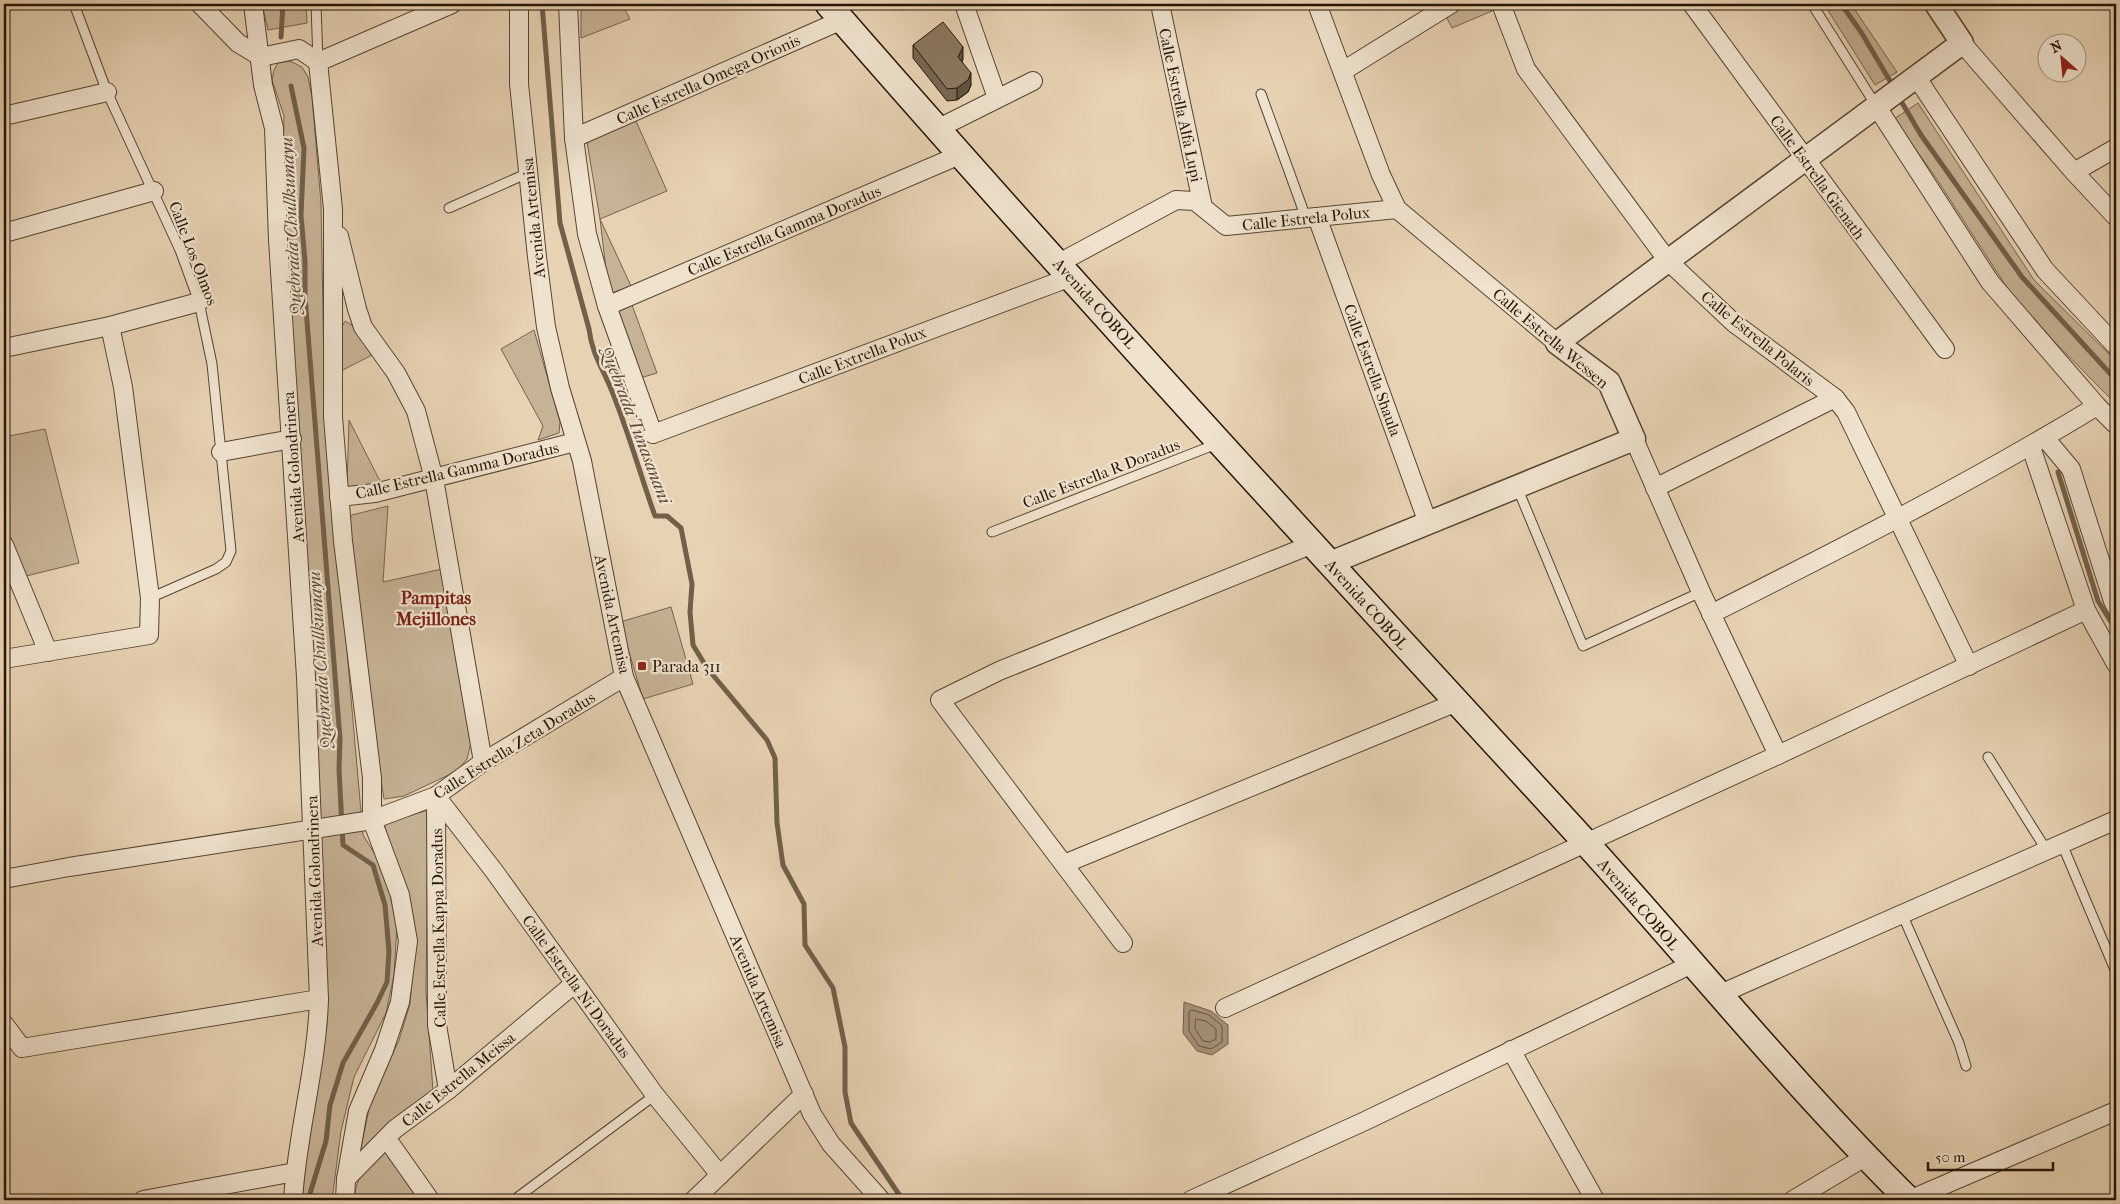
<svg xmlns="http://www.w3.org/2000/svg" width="2120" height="1204" font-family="'IM FELL French Canon',serif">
	<rect width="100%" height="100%" fill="#e7d2b3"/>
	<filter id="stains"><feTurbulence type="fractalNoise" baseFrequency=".004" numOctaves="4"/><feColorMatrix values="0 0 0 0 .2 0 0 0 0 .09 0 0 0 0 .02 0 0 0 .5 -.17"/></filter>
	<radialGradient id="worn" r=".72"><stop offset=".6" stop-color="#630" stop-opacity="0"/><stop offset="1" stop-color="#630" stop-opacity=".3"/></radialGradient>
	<!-- green -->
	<g fill="#c6b295" stroke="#76634d">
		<polygon points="262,4 306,4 307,23 268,30"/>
		<polygon points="581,4 622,4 630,19 581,38"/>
		<polygon points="1466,4 1490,4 1492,11 1452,28 1446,16"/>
		<polygon points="1824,4 1851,4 1897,72 1875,85"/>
		<polygon points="290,61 302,67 308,77 312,97 321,203 325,424 336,526 363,835 384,869 397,925 394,975 386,1013 354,1077 341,1131 332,1200 300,1200 303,1167 327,1025 320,807 282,202 284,116 272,80 274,70 278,63"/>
		<polygon points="1918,103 2034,280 2116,361 2116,404 2019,306 1936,178 1894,119"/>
		<polygon points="636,121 667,191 600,219 631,286 609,294 600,219 587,142"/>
		<polygon points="632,305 657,373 640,378 618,309"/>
		<polygon points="345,321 352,325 372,355 341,371 341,328"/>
		<polygon points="534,330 560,422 559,433 538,440 543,426 501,349"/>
		<polygon points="349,420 381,483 347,487"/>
		<polygon points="45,429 79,563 22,577 4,530 4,437"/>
		<polygon points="388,506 383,582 442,569 471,742 467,759 457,771 404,796 384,799 370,711 348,519 352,515"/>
		<polygon points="671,607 693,684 643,699 620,622"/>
		<polygon points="428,810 426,992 433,1091 360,1153 370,1104 399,1040 410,1004 415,945 412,914 384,824"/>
		<path d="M385 1148 418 1200H354C356 1175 368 1165 385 1148Z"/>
	</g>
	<!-- water -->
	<polygon fill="#a59178" stroke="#725f4a" points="1184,1002 1211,1011 1228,1025 1228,1044 1212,1055 1197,1051 1183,1033"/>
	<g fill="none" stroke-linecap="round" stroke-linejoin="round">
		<!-- shore -->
		<g stroke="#66523e" stroke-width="1">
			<polygon points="1192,1010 1209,1015 1222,1026 1222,1042 1211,1049 1199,1046 1189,1031 1189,1012"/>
			<polygon points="1196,1019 1206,1021 1216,1029 1216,1039 1210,1042 1203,1041 1195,1029"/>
		</g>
		<!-- stream -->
		<g stroke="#725f4a" stroke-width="5">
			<path d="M542 4 560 223 589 329C592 354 602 367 611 389 628 430 640 474 655 516H667L681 528 692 584 690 612 693 645 707 668 767 740 775 758 777 823 783 865 804 904 805 945 833 988 845 1047V1092L851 1123 900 1196 906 1200"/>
			<polyline points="1841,4 1861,32 1893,86"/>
			<polyline points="281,37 283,4"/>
			<polyline points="291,86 304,148 301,215 305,261 305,296 340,739 339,769 343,845 373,865 385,905 389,951 387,982 377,1003 343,1063 330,1105 326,1141 308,1200"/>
			<polyline points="1898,96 1921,135 2022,277 2116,380"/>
			<polyline points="2058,472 2098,601 2116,630"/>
		</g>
		<!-- service casing -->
		<g stroke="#564430" stroke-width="11">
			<g id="service">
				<polyline points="74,4 107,92 180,250 199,302 212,364 231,551 226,562 216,569 150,598"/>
				<polyline points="316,4 318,62"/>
				<polyline points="1812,4 1877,107"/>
				<polyline points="1261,94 1306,218"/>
				<polyline points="449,208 528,173"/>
				<polyline points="1517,487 1583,646 1701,592"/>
				<polyline points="992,532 1219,443"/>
				<polyline points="1988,757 2047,851"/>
				<polyline points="2062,844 2116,972"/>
				<polyline points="1902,914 1959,1043 1966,1066"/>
				<polyline points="514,1200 655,1095"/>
			</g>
		</g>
		<!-- minor casing -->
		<g stroke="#564430" stroke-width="20">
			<g id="minor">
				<polyline points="200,4 238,43 261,57 299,49 318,62"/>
				<path d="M253 4 263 85 274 128 278 240 306 677 319 999C317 1067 297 1133 293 1200"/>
				<polyline points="519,4 519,84 537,257 546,327 560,388 582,461 624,677 812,1114 831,1144 881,1200"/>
				<polyline points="568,4 574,138 587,234 607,306 653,434 1071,277"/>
				<polyline points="964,4 997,98"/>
				<polyline points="1160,4 1203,207"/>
				<polyline points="1317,4 1381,175 1397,209 1557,343"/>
				<polyline points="1501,4 1526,69 1668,261 1734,323 1835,398 1846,412 1969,666"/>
				<polyline points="1692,4 1945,349"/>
				<polyline points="1962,43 2074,172 2116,217"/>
				<polyline points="318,62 333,209 333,417 343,541 372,778 372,820 400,895 408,941 400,1002 384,1050 358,1111 346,1179 345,1200"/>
				<polyline points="318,62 452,4"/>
				<polyline points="1343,71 1451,4"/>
				<polyline points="1917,78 2045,270 2116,346"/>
				<polyline points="1877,107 1990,282 2097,406 2116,425"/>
				<polyline points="4,116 107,92"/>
				<polyline points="939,128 1033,81"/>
				<polyline points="574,138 842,20"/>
				<polyline points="2074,172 2116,148"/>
				<polyline points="1317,217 1428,523"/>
				<polyline points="4,233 154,191"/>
				<polyline points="339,236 357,309 363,327 396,373 416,411 434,479 483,762"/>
				<polyline points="1059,263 1176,200 1195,201 1226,226 1397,209"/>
				<polyline points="607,306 962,154"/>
				<polyline points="4,348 110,326 199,302"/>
				<polyline points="2045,438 2071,469 2113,601 2116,607"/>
				<polyline points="1634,439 1701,592 1778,755"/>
				<polyline points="2031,447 2086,610 2116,664"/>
				<polyline points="221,452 292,439"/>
				<polyline points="1655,488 1835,398"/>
				<polyline points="339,497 375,493 575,442"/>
				<polyline points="4,545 48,652"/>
				<path d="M1711 614C1842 548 1972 482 2097 406"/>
				<polyline points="4,659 149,635 150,598 123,387 110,326"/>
				<polyline points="436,796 494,871 655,1095 720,1175"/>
				<polyline points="436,796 437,1025 448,1090"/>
				<polyline points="1064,864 1457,702"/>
				<polyline points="4,879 69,867 372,820 436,796 483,762 624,677"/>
				<polyline points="1123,943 940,700 999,671 1313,544"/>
				<polyline points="1718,995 2116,820"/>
				<polyline points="1225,1008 1778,755 2086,610"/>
				<polyline points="4,1024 22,1048 319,999"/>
				<polyline points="1511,1050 1595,1200"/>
				<polyline points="387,1139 430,1200"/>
				<polyline points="346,1179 395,1129 448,1090 574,984"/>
				<polyline points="143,1200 295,1172"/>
				<polyline points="694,1200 804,1094"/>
				<polyline points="1191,1200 1365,1121 1692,964"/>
				<polyline points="1793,1200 1865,1157"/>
				<polyline points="1909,1200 2116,1111"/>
			</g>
		</g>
		<!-- tertiary casing -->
		<g stroke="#564430" stroke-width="25">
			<polyline id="tertiary" points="1330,563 1634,439 1609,382 1557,343 1962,43 1936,4"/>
		</g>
		<!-- secondary casing -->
		<g stroke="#261405" stroke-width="28">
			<path id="secondary" d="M828 4C1069 281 1319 551 1567 822 1682 947 1788 1080 1909 1200"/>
		</g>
		<!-- service -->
		<use href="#service" stroke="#efe2ce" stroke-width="9"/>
		<!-- minor -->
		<use href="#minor" stroke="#efe2ce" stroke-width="18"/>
		<!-- tertiary -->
		<use href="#tertiary" stroke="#efe2ce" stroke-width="22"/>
		<!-- secondary -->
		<use href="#secondary" stroke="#efe2ce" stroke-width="25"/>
	</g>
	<!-- wall -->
	<polygon fill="#776652" stroke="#261405" points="913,45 963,59 962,61 971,85 968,92 957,100 947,101 913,58"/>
	<!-- shaded-wall -->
	<g fill="#615342" stroke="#261405">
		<polygon points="963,47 963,59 958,69 958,57"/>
		<polygon points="971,73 971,85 968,92 957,100 957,88"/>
	</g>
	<!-- building -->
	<polygon fill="#8a775f" stroke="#261405" points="943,22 963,47 958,57 971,73 968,80 957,88 947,89 913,45"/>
	<!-- markers -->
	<rect fill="#8f2418" stroke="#efe2ce" stroke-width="2" x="637" y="661" width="10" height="10" rx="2.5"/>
	<g text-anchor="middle" stroke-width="4.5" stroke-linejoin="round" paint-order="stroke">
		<!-- street labels -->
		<g font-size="16" fill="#261405" stroke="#efe2ce">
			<text transform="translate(708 79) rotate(-24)" y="6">Calle Estrella Omega Orionis</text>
			<text transform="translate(1181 105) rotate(78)" y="6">Calle Estrella Alfa Lupi</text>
			<text transform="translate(1818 177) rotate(54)" y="6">Calle Estrella Gienath</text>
			<text transform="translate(533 218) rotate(-96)" y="6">Avenida Artemisa</text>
			<text transform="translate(1306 218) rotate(-6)" y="6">Calle Estrela Polux</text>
			<text transform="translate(784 230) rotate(-23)" y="6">Calle Estrella Gamma Doradus</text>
			<text transform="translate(194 253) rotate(69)" y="6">Calle Los Olmos</text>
			<text transform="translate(1095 303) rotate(48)" y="6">Avenida COBOL</text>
			<text transform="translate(1551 338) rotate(40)" y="6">Calle Estrella Wessen</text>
			<text transform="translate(1758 338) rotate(39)" y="6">Calle Estrella Polaris</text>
			<text transform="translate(862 355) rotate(-21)" y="6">Calle Extrella Polux</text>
			<text transform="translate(1373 370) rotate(70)" y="6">Calle Estrella Shaula</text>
			<text transform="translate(293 467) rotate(-94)" y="6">Avenida Golondrinera</text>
			<text transform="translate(457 470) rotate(-13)" y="6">Calle Estrella Gamma Doradus</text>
			<text transform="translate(1101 473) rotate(-21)" y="6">Calle Estrella R Doradus</text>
			<text transform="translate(1367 604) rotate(48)" y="6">Avenida COBOL</text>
			<text transform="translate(613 614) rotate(78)" y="6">Avenida Artemisa</text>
			<text transform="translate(514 745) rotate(-32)" y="6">Calle Estrella Zeta Doradus</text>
			<text transform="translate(314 871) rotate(-92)" y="6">Avenida Golondrinera</text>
			<text transform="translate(1639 904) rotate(49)" y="6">Avenida COBOL</text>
			<text transform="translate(438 928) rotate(-91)" y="6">Calle Estrella Kappa Doradus</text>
			<text transform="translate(577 986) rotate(54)" y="6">Calle Estrella Ni Doradus</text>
			<text transform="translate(759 991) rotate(67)" y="6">Avenida Artemisa</text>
			<text transform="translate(458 1079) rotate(-39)" y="6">Calle Estrella Meissa</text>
		</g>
		<!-- poi labels -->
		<g font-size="16" fill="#261405" stroke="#efe2ce" text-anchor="start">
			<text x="652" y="672">Parada 311</text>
		</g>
		<!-- water labels -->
		<g font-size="18" font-style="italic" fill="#594633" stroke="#efe2ce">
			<text transform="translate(291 226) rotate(-93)" y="6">Quebrada Chullkumayu</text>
			<text transform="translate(636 425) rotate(69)" y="6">Quebrada Tunasanani</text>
			<text transform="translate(320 660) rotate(-94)" y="6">Quebrada Chullkumayu</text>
		</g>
		<!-- neighbourhood labels -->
		<g font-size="18" font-weight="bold" fill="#7a1f14" stroke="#efe2ce">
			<text x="436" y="604">Pampitas<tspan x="436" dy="21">Mejillones</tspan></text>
		</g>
	</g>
	<!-- margin -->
	<rect width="2120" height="1204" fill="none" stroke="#e7d2b3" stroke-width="20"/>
	<rect x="5" y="5" width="2110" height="1194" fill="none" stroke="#261405" stroke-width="2.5"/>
	<rect x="10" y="10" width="2100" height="1184" fill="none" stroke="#261405"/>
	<!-- north arrow -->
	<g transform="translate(2062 58) rotate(333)"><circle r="24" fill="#efe2ce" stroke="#9f907e"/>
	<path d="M0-4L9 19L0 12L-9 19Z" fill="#8f2418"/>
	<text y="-8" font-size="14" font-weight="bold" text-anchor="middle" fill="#261405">N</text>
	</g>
	<!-- scale -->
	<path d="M1928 1162v8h125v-8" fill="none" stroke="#261405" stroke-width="2.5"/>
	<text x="1935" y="1162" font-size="15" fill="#261405" stroke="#efe2ce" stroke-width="4" paint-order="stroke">50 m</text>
	<rect width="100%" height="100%" filter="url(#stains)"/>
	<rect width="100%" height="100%" fill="url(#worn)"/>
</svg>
